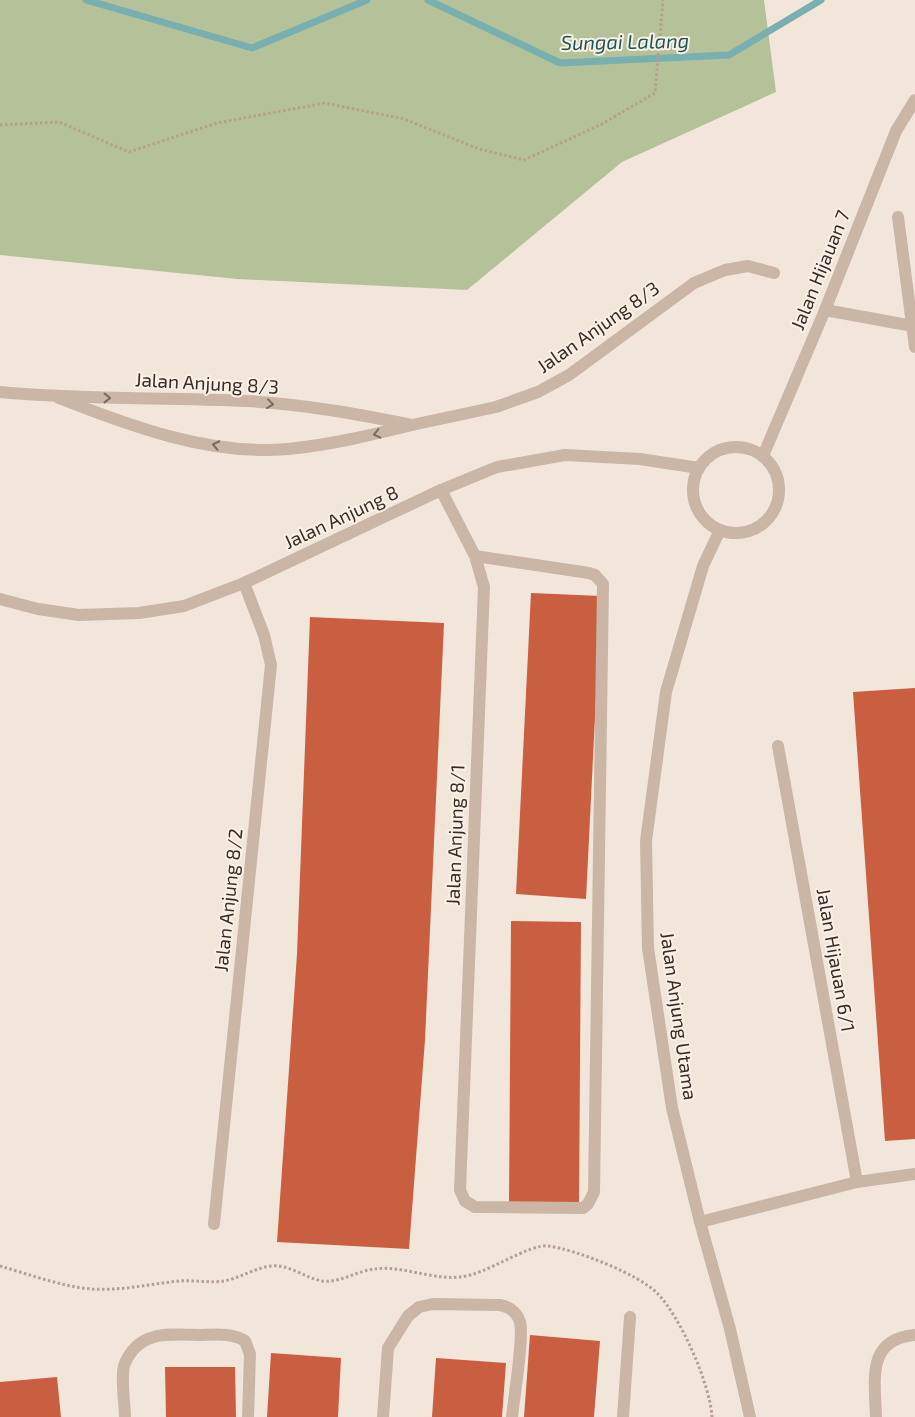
<svg xmlns="http://www.w3.org/2000/svg" width="915" height="1417" font-family="'Exo 2',sans-serif">
	<rect width="100%" height="100%" fill="#f2e6da"/>
	<!-- green -->
	<polygon fill="#b5c299" points="0,0 764,0 776,92 622,162 467,290 237,279 0,255"/>
	<g fill="none" stroke-linecap="round" stroke-linejoin="round">
		<!-- stream -->
		<g stroke="#78afb0" stroke-width="7">
			<polyline points="86,0 252,48 367,0"/>
			<polyline points="428,0 560,63 729,55 821,0"/>
		</g>
	</g>
	<!-- building -->
	<g fill="#ca5e40">
		<polygon points="531,593 601,596 586,899 516,894"/>
		<polygon points="310,617 444,623 425,1040 409,1249 277,1242 297,954"/>
		<polygon points="915,688 915,1139 885,1141 853,692"/>
		<polygon points="511,921 581,922 579,1206 509,1205"/>
		<polygon points="530,1335 600,1341 594,1417 524,1417"/>
		<polygon points="271,1353 341,1358 338,1417 267,1417"/>
		<polygon points="436,1358 506,1363 502,1417 432,1417"/>
		<polygon points="165,1367 235,1367 236,1417 166,1417"/>
		<polygon points="57,1377 61,1417 0,1417 0,1382"/>
	</g>
	<g fill="none" stroke-linecap="round" stroke-linejoin="round">
		<!-- path -->
		<g stroke="#b79f90" stroke-width="3" stroke-dasharray="2.5 2.5" stroke-linecap="butt">
			<polyline points="0,125 59,122 129,152 217,123 325,103 404,119 479,149 524,160 602,124 655,93 663,0"/>
			<path d="M0 1266C28 1274 63 1287 92 1289 121 1291 150 1284 179 1281 194 1280 209 1283 224 1281 240 1278 255 1268 271 1266 289 1264 305 1278 322 1281 340 1283 357 1271 374 1269 402 1265 431 1280 460 1277 486 1275 529 1243 549 1246 576 1250 639 1274 658 1294 681 1318 710 1384 712 1417"/>
		</g>
		<!-- minor -->
		<g stroke="#cbb5a5" stroke-width="12">
			<polyline points="898,217 915,347"/>
			<polyline points="825,310 913,326"/>
			<path d="M0 392C82 400 164 397 247 401 302 404 357 414 412 425 371 435 330 445 288 449 210 456 130 426 59 398"/>
			<polyline points="412,425 496,407 538,392 569,375 694,283 725,270 748,266 774,273"/>
			<circle cx="736" cy="490" r="43"/>
			<polyline points="763,456 825,310 896,131 915,100"/>
			<polyline points="441,490 475,556 484,587 460,1190 465,1201 475,1207 583,1208 588,1204 594,1192 603,584 595,575 589,573 475,556"/>
			<polyline points="720,530 703,566 666,692 646,841 648,948 672,1108 700,1222 730,1329 750,1417"/>
			<polyline points="0,599 38,609 79,615 139,613 184,606 244,583 441,490 497,467 565,455 640,459 699,468"/>
			<polyline points="778,746 857,1182"/>
			<polyline points="700,1222 857,1182 915,1174"/>
			<polyline points="214,1224 271,665 264,635 244,583"/>
			<path d="M125 1417C125 1405 120 1373 125 1363 139 1331 167 1334 197 1335 212 1335 232 1332 245 1341L250 1354 248 1417"/>
			<path d="M383 1417 388 1348 408 1316 419 1307 433 1304 500 1305C510 1307 517 1312 520 1322 524 1338 514 1397 512 1417"/>
			<polyline points="623,1417 630,1317"/>
			<path d="M876 1417C875 1380 866 1339 915 1335"/>
		</g>
	</g>
	<!-- one-way arrows -->
	<defs><path id="oneway-chevron" d="M-2-3.5L2.5 0L-2 3.5" fill="none" stroke-width="1.6" stroke-linecap="round" stroke-linejoin="round" transform="scale(1.25)"/></defs>
	<g stroke="#796960">
		<use href="#oneway-chevron" transform="translate(107 398)"/>
		<use href="#oneway-chevron" transform="translate(270 404) rotate(7)"/>
		<use href="#oneway-chevron" transform="translate(377 434) rotate(167)"/>
		<use href="#oneway-chevron" transform="translate(216 445) rotate(-168)"/>
	</g>
	<g text-anchor="middle" stroke-width="4" stroke-linejoin="round" paint-order="stroke">
		<!-- street labels -->
		<g font-size="19" fill="#362b27" stroke="#faf0e6">
			<text transform="translate(820 270) rotate(-68)" y="7">Jalan Hijauan 7</text>
			<text transform="translate(598 327) rotate(-35)" y="7">Jalan Anjung 8/3</text>
			<text transform="translate(207 383) rotate(3)" y="7">Jalan Anjung 8/3</text>
			<text transform="translate(341 517) rotate(-25)" y="7">Jalan Anjung 8</text>
			<text transform="translate(455 835) rotate(-88)" y="7">Jalan Anjung 8/1</text>
			<text transform="translate(228 900) rotate(-84)" y="7">Jalan Anjung 8/2</text>
			<text transform="translate(836 960) rotate(80)" y="7">Jalan Hijauan 6/1</text>
			<text transform="translate(679 1016) rotate(82)" y="7">Jalan Anjung Utama</text>
		</g>
		<!-- water labels -->
		<g font-size="20" font-style="italic" fill="#1b5759" stroke="#faf0e6">
			<text transform="translate(625 42) rotate(-1)" y="7">Sungai Lalang</text>
		</g>
	</g>
</svg>
